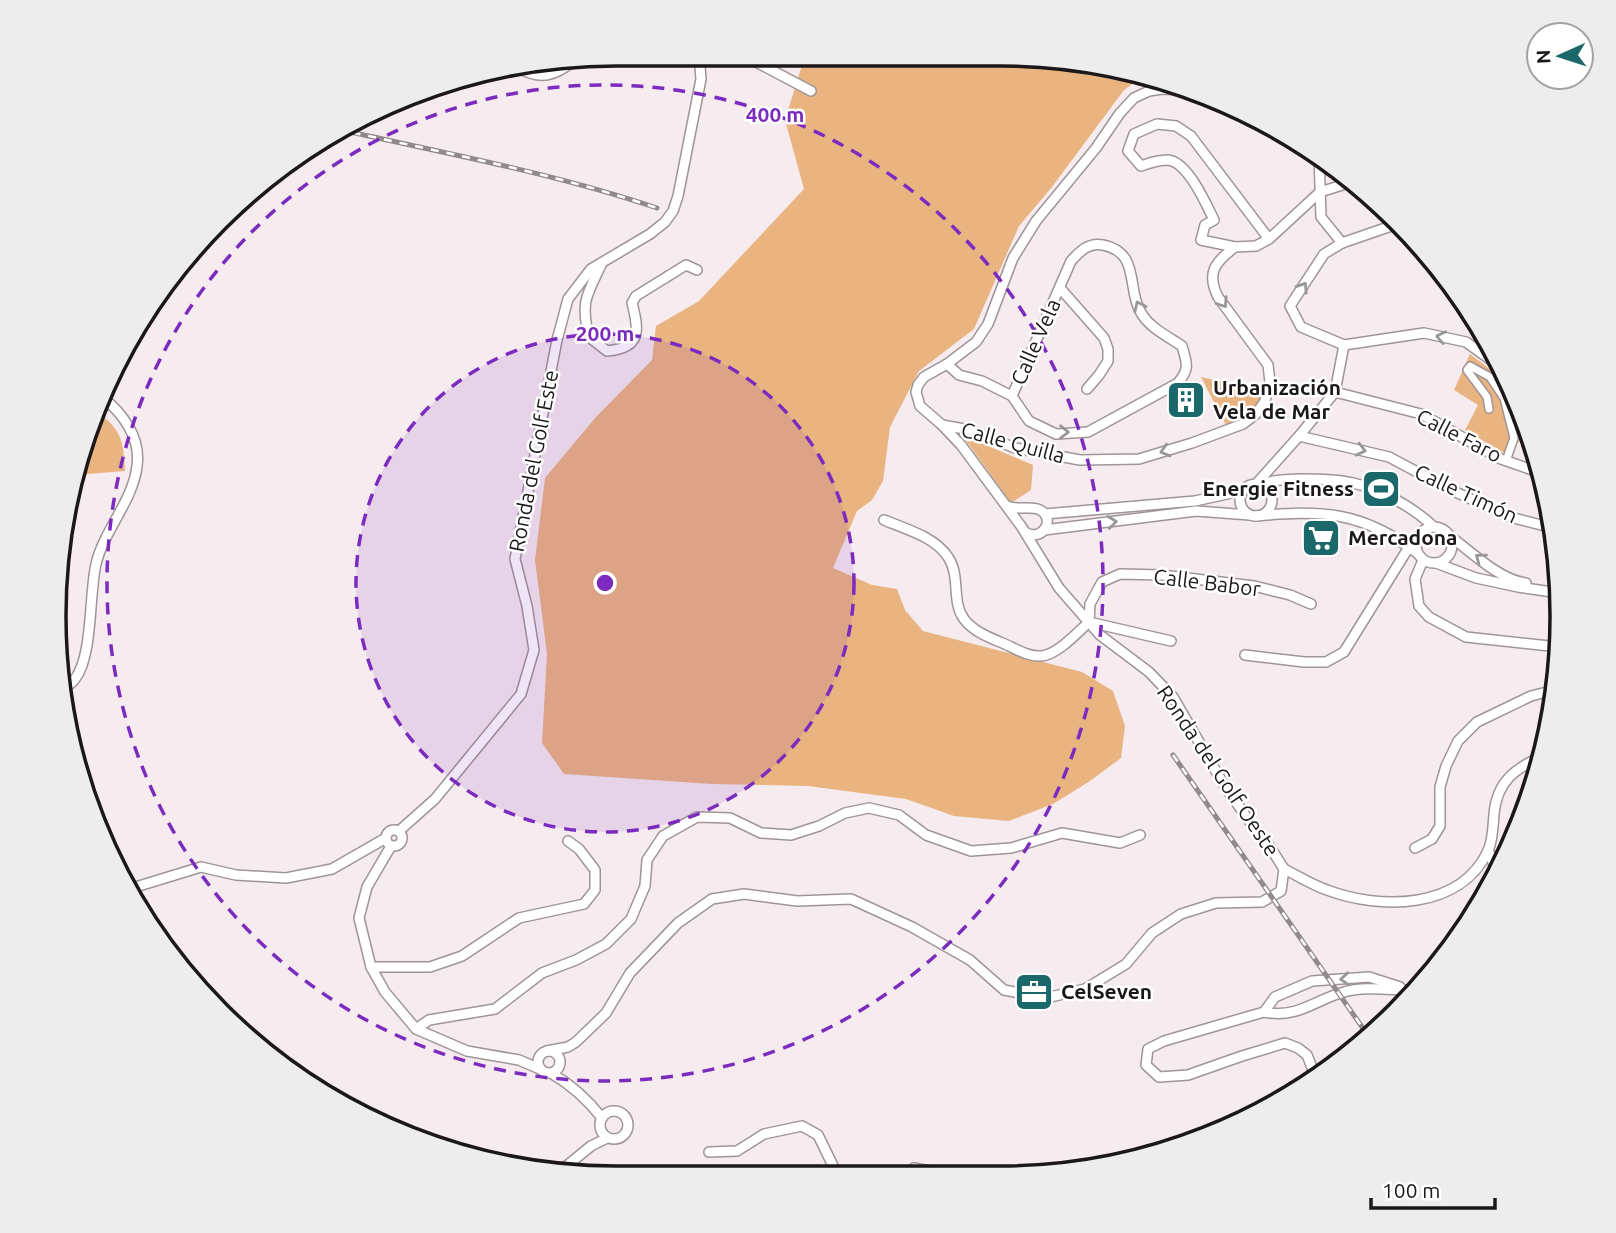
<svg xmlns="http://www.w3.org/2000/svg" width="1616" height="1233" font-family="Ubuntu,sans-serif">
	<rect width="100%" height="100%" fill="#f6ebee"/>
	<!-- green -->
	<g fill="#eab480">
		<polygon points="805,55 1036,55 1146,74 1124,90 1052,187 1019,226 974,329 919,371 890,427 883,481 872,500 857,511 833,568 872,585 897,589 905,610 923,631 1082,672 1113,691 1125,726 1121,758 1090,781 1053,804 1009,821 954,816 906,799 808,786 712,784 564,774 542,743 547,654 535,560 545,478 596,417 652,360 656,326 699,301 804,189 785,120"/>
		<polygon points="1470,354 1504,380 1513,391 1519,401 1531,442 1520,440 1508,455 1465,430 1478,405 1454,390"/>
		<path d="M1201 377 1253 389 1262 400C1253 417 1245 421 1227 427Z"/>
		<path d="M97 412C122 430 123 440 125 471L76 475Z"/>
		<polygon points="962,435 1033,465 1031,490 1011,503"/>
	</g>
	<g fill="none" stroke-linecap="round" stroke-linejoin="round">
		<!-- pedestrian casing -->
		<g stroke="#9f9597" stroke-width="10">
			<polyline id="pedestrian" points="1489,409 1487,397 1467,370 1470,366 1490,377 1504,398 1514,438 1506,461"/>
		</g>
		<!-- minor casing -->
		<g stroke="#9f9597" stroke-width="12">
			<g id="minor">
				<polyline points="743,55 811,91"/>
				<path d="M517 67C541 81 555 76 575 60"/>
				<polyline points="1182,90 1162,89 1149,91 1134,98 1120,113 1096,148 1036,221 1013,258 988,324 976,342 947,364 924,377 918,385 916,392 920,406 942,425 961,445 1021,526 1059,588 1100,635 1149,672 1173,697 1224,785 1250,822 1270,847 1284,869"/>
				<polyline points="1319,155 1321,217 1342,243"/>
				<path d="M1269 239 1191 136 1176 126 1157 124 1134 134 1128 151 1141 166C1149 163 1160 160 1168 160 1188 162 1206 204 1214 220L1205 225 1201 240 1235 247 1256 246 1269 239 1320 192 1352 182"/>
				<path d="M602 263C587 295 580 301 589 337L607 351C642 348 639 330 632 303L636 296 686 265 697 270"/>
				<polyline points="1060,288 1104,338 1108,349 1108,361 1099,375 1087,389"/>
				<polyline points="1344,345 1301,327 1290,306 1324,254 1342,243 1400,223"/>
				<polyline points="1344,345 1424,333 1466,342 1501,367"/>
				<path d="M947 364 959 375 982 381 1012 396 1029 421 1056 434 1088 432 1178 383C1190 368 1187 364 1182 346 1169 337 1152 329 1143 316 1125 290 1142 253 1103 245 1089 242 1080 251 1071 261L1012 396"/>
				<polyline points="1335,392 1421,414 1501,459 1541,473"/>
				<path d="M942 425 970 430 1015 448 1080 460 1139 459 1192 443 1243 424 1256 414 1265 401 1270 382 1268 365 1218 297C1206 273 1215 262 1235 247"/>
				<polyline points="1299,436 1389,457 1449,489 1510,517 1553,528"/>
				<polyline points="1257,483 1299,436 1335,392 1344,345"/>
				<circle cx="1256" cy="500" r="16"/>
				<path d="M1262 484C1274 479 1286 480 1299 479 1317 479 1336 479 1353 483 1381 489 1414 508 1434 527"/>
				<path d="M1007 506C1018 511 1032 505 1040 510 1056 518 1043 543 1025 532"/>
				<polyline points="1045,514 1195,501 1241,491"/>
				<path d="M1255 516C1322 510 1362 511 1417 553"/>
				<path d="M884 520C906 529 935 537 948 557 961 576 951 602 964 619 973 631 988 637 1000 642 1013 647 1027 657 1041 656 1057 655 1077 633 1089 622L1090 604 1102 582 1120 574 1162 575 1254 586 1290 595 1311 604"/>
				<circle cx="1434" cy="545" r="18"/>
				<polyline points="1044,530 1196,511 1250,515"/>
				<path d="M1450 536C1471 552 1500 580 1526 583"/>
				<polyline points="1423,560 1415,579 1419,606 1429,617 1466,637 1559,647"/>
				<polyline points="1436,563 1476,578 1518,587 1559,593"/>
				<polyline points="1089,622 1171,641"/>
				<polyline points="1245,655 1304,662 1326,662 1344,652 1409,547"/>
				<path d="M63 690C66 687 72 683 75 679 93 656 89 594 96 564 104 530 133 501 137 466 141 438 123 413 102 397"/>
				<circle cx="394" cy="838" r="8"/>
				<polyline points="399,831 435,799 521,694 534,650 527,606 515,559 557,340 568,299 591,269 650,234 665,222 673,211 678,196 701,79 699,54"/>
				<polyline points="391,846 367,887 359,918 371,967 385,992 416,1029 467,1051 519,1060 540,1069"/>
				<polyline points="1415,848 1432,839 1440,826 1440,787 1446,766 1458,741 1477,722 1531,696 1555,690"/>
				<polyline points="1488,850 1497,872"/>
				<path d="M1284 869C1298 876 1312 885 1327 890 1380 910 1460 910 1488 851 1493 840 1493 826 1494 814 1497 781 1515 769 1542 756"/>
				<polyline points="129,889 201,867 236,875 286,878 332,869 386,838"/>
				<polyline points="371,967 430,967 462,956 519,918 584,904 595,890 595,870 579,849 568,841"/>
				<polyline points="1264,1012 1275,997 1312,981 1369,977 1400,987"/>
				<polyline points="416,1029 429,1020 495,1009 542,973 576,960 606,944 631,919 645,886 647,860 663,836 697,817 730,818 761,833 791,835 819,826 845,813 869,808 899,815 926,835 971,851 1011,848 1062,833 1120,843 1140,835"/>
				<polyline points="547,1051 568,1047 576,1042 606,1013 630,973 678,923 712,899 744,894 797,901 851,899 912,927 970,960 1004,990 1046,998 1085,989 1126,964 1152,933 1181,914 1216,903 1262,902 1281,891 1284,869"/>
				<circle cx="549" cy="1062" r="11"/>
				<path d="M551 1073C570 1084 588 1100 602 1118"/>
				<path d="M1305 1088 1313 1070 1307 1055 1298 1048 1285 1043 1242 1056 1188 1075 1159 1077 1146 1065 1148 1049 1164 1041 1264 1012C1298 1019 1314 1000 1344 992 1363 986 1391 990 1411 990"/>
				<circle cx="614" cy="1125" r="14"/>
				<polyline points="709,1152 737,1151 764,1134 802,1126 818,1135 837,1174"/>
				<polyline points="552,1174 558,1173 591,1146 607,1138"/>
				<polyline points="906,1174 914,1168 930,1171 931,1174"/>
			</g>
		</g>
		<!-- pedestrian -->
		<use href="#pedestrian" stroke="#fff" stroke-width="7"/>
		<!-- minor -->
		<use href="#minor" stroke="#fff" stroke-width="9"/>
		<!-- rail casing -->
		<g stroke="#91898b" stroke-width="5">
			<g id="rail">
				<path d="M337 129C444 153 553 173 657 208"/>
				<polyline points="1173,755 1369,1037"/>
			</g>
		</g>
		<!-- rail -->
		<use href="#rail" stroke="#fff" stroke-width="2.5" stroke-dasharray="8" stroke-linecap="butt"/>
	</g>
	<!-- one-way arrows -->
	<defs><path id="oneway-chevron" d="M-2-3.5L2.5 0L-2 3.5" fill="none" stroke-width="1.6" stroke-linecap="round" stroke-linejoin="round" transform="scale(1.75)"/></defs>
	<g stroke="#999798">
		<use href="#oneway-chevron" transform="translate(1303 287) rotate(-57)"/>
		<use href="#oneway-chevron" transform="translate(1223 303) rotate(56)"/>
		<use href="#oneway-chevron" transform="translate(1139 306) rotate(-115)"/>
		<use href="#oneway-chevron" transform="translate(1441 337) rotate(-168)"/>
		<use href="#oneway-chevron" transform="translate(1064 432) rotate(1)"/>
		<use href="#oneway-chevron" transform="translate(1361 450) rotate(14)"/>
		<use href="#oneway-chevron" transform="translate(1165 451) rotate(163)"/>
		<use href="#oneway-chevron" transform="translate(1112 522) rotate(-7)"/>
		<use href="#oneway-chevron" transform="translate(1480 558) rotate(-143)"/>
		<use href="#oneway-chevron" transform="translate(1345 979) rotate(176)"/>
	</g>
	<!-- distance rings -->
	<circle cx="605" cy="583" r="249" fill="#7b2cbf" fill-opacity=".12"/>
	<g fill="none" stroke="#7b2cbf" stroke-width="3.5" stroke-dasharray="12 9">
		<circle cx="605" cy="583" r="249"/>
		<circle cx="605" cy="583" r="498"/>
	</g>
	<!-- icons -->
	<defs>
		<g id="building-square" transform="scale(2.0125)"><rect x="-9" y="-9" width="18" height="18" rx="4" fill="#1a686a" stroke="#fff"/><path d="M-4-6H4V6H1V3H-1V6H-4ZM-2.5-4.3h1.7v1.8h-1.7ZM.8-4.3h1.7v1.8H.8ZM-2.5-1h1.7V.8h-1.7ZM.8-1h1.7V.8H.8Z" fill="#fff"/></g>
		<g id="stadium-square" transform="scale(2.0125)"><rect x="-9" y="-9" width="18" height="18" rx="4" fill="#1a686a" stroke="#fff"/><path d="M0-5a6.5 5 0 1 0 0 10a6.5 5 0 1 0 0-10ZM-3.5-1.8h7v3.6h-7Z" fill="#fff"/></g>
		<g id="supermarket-square" transform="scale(2.0125)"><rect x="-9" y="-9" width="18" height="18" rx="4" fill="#1a686a" stroke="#fff"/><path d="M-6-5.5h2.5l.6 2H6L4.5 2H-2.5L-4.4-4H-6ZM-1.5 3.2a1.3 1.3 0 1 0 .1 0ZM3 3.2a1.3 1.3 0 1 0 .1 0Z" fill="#fff"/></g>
		<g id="office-square" transform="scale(2.0125)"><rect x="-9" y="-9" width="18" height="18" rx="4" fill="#1a686a" stroke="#fff"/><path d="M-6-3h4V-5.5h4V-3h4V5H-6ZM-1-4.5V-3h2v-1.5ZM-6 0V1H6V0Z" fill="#fff"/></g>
	</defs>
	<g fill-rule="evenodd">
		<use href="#building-square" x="1186" y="400"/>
		<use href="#stadium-square" x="1381" y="489"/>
		<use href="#supermarket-square" x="1321" y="538"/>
		<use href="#office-square" x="1034" y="992"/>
	</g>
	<g text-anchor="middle" stroke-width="5" stroke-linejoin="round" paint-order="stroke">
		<!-- street labels -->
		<g font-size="21" fill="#1c1819" stroke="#fff">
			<text transform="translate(1036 342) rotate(-66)" y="7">Calle Vela</text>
			<text transform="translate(1459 436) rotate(27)" y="7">Calle Faro</text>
			<text transform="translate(1013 443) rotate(15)" y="7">Calle Quilla</text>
			<text transform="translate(534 461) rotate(-79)" y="7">Ronda del Golf Este</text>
			<text transform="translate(1466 494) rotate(25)" y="7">Calle Timón</text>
			<text transform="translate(1207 583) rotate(7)" y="7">Calle Babor</text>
			<text transform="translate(1218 771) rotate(56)" y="7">Ronda del Golf Oeste</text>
		</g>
		<!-- poi labels -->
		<g font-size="21" font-weight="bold" fill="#1c1819" stroke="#fff" text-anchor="start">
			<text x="1213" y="395">Urbanización<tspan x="1213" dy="24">Vela de Mar</tspan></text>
			<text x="1354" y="496" text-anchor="end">Energie Fitness</text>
			<text x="1348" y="545">Mercadona</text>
			<text x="1061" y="999">CelSeven</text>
		</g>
	</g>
	<!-- crop -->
	<path d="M0 0H1616V1233H0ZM616 66H1000A550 550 0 0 1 1550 616V616A550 550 0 0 1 1000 1166H616A550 550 0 0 1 66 616V616A550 550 0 0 1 616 66Z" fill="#ededed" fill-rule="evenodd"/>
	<path fill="none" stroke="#1c1819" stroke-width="3.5" d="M616 66H1000A550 550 0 0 1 1550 616V616A550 550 0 0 1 1000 1166H616A550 550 0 0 1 66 616V616A550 550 0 0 1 616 66Z"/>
	<circle cx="605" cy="583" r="10" fill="#7b2cbf" stroke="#fff" stroke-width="3.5"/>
	<g font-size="21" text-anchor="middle" font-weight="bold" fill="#7b2cbf" stroke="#fff" stroke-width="5" stroke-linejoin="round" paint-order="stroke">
		<text x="775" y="122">400 m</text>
		<text x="605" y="341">200 m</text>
	</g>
	<!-- north arrow -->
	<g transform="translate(1560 56) rotate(267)"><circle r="33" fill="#ffffff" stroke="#a4a3a3" stroke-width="2"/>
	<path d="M0-5L12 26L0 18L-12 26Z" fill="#1a686a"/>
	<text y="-10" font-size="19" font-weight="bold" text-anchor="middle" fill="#1c1819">N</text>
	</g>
	<!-- scale -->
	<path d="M1371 1198v10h124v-10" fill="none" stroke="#1c1819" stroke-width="3.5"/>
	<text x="1382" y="1198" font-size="21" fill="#1c1819" stroke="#ffffff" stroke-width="5" paint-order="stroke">100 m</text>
</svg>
